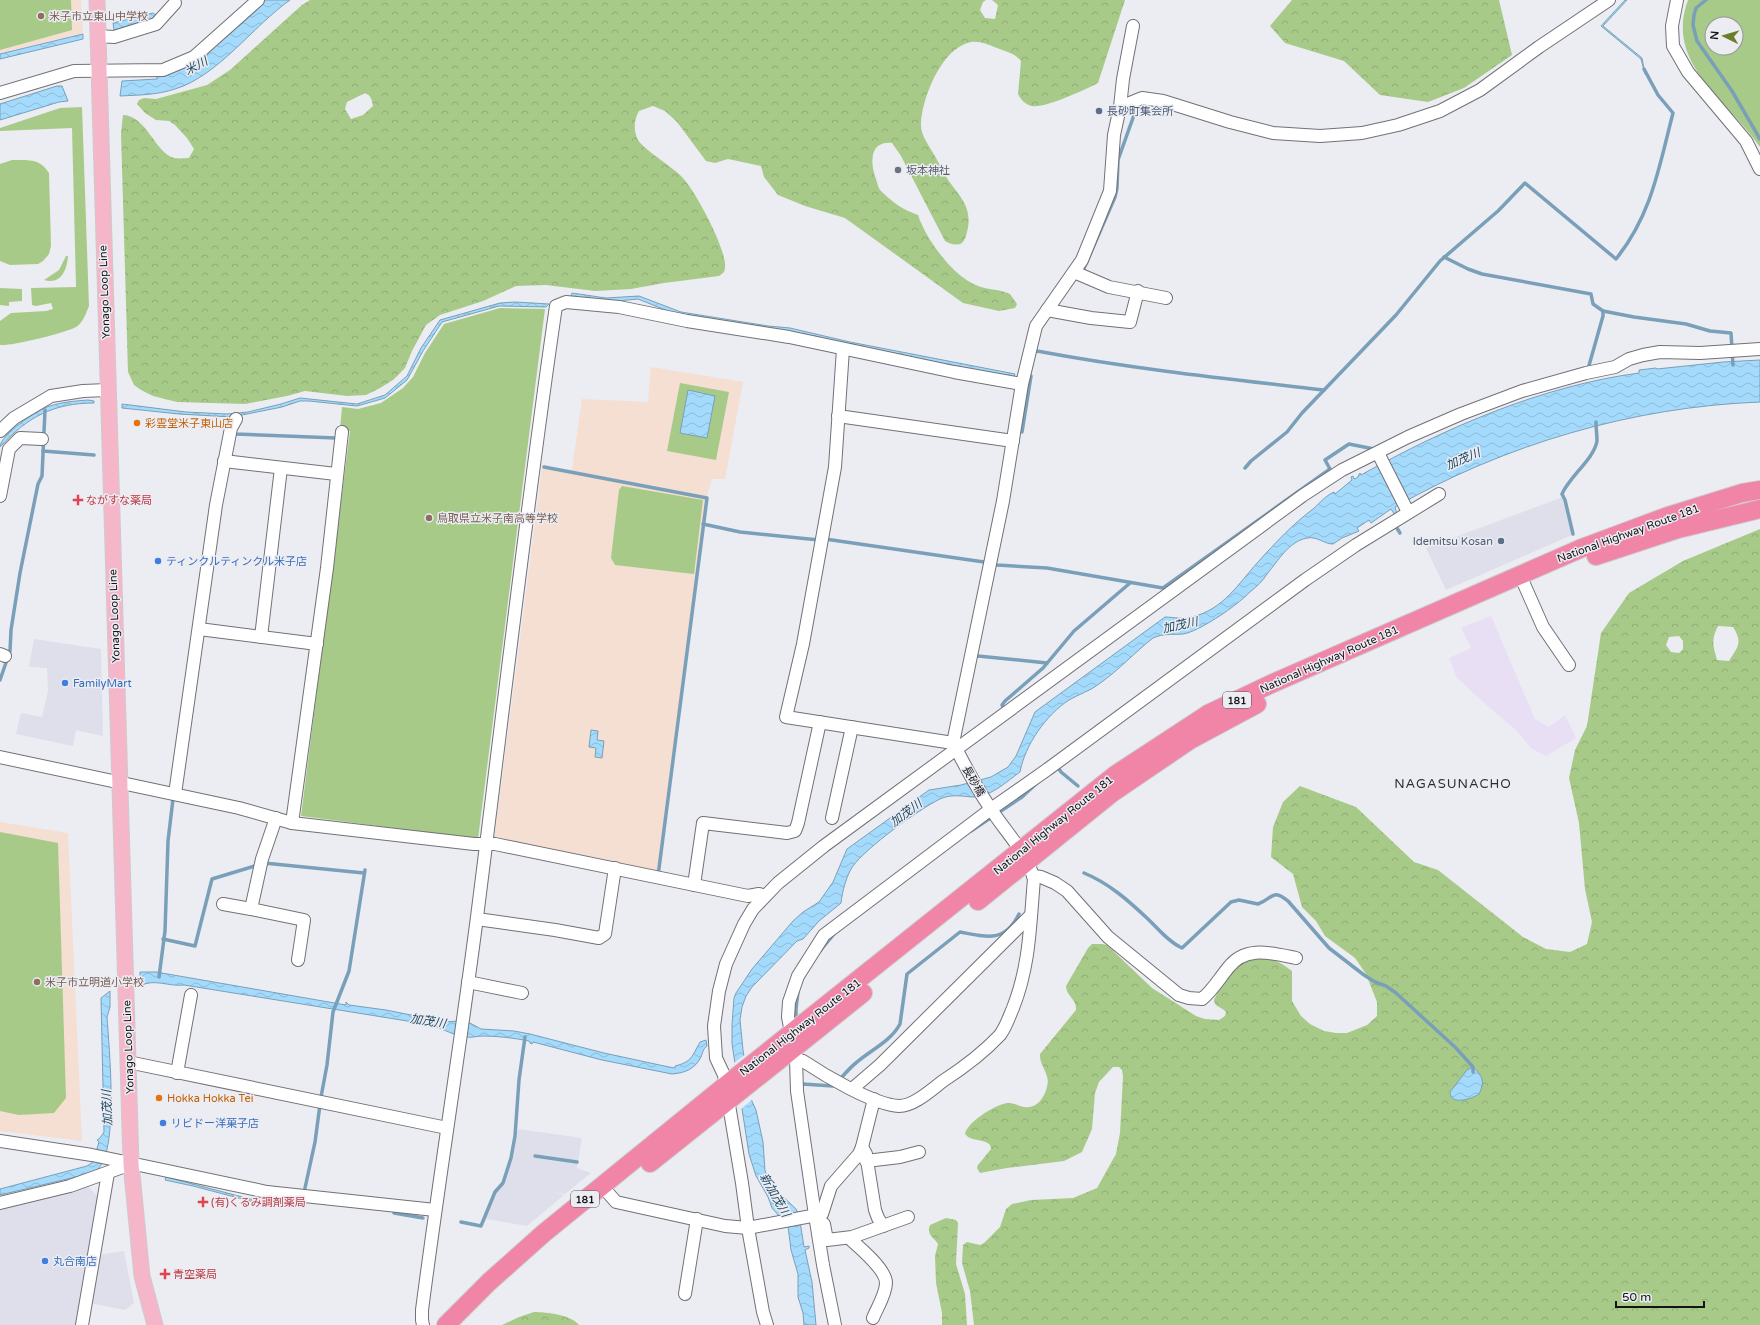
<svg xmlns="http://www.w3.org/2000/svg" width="1760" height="1325" font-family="'Varela Round','Noto Sans JP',sans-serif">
	<defs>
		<pattern id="forest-crowns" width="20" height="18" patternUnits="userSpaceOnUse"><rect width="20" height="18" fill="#a8ca89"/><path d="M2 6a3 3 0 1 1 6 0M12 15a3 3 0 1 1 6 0" fill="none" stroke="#90ad76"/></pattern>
		<pattern id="water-waves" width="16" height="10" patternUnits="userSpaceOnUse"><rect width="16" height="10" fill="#a4dbfd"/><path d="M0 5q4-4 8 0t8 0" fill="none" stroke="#8cbbd8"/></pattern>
	</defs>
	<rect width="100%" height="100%" fill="#ececf3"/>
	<!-- built -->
	<g fill="#dfdfec">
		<polygon points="1563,497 1565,500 1572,535 1446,590 1426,548"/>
		<polygon points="34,639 101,649 103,736 76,730 73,746 16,734 21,713 42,717 48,691 47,668 29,667"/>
		<polygon points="518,1129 582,1138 577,1168 591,1173 565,1194 552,1192 564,1195 527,1226 486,1219 495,1192 505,1183 514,1152"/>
		<polygon points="86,1184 100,1199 77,1325 0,1325 0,1206"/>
		<polygon points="124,1251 134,1303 125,1310 89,1303 98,1255"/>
	</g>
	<!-- industrial -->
	<polygon fill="#e8dff4" points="1491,616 1535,719 1549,727 1565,715 1576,738 1546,756 1532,749 1516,730 1491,709 1457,678 1449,658 1471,648 1461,628"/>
	<!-- education -->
	<g fill="#f5ded2">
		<polygon points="0,0 81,0 83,33 0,53"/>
		<polygon points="651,367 743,382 725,479 712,479 706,499 657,871 494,841 542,468 572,470 582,399 648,402"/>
		<polygon points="0,822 68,833 82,1141 0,1131"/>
	</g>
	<!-- green -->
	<g fill="#a8ca89" fill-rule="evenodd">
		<polygon points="0,0 71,0 72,30 0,50"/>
		<path d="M1688 0H1760V147C1729 101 1664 64 1688 0ZM1712 24H1736V48H1712Z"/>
		<path d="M82 107 89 306C86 313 83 323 76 327 65 333 13 346 0 345V321L11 313 46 311 53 309 51 303 36 306 32 305 31 288 76 287 72 128 0 131V128L60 108Z"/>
		<path d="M12 160C28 160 40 158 49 173L51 246 49 254 43 261 38 264 10 265 0 261V164Z"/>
		<path d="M66 256H68C67 270 61 285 44 280L59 270Z"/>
		<polygon points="0,288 22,289 22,301 9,302 9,306 0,305"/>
		<polygon points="500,308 545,309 478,839 301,816 350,431 340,429 342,407 358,409 381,403 403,388 413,377 425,353 444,324"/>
		<polygon points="680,383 729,392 716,460 667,451"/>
		<polygon points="622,486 703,500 694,574 615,565 611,558 619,490"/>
		<polygon points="0,832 58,843 66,1098 54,1113 19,1115 0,1111"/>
	</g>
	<!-- forest -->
	<g fill="url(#forest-crowns)" fill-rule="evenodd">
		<path d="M310 0H1125L1098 83C1087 89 1043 109 1032 106 1026 105 1021 100 1018 94L1021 61C1016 54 1005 51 997 48 989 45 980 41 971 42 942 47 922 98 921 123 920 132 926 141 930 148 936 157 940 166 945 175 957 195 974 205 967 232 966 236 965 240 962 243 957 246 949 244 945 241L901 156 892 143C869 141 870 163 876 179 877 182 878 187 880 190 893 203 902 209 918 215 926 239 953 277 978 286 988 290 1000 289 1010 294L1017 304 1015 308 999 311 963 303 845 218 805 206 778 195 764 177 761 166 728 159 715 163 706 161 677 122 665 111 653 106 639 111C634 120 633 130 638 140 644 150 673 167 682 177 695 190 727 250 725 267 725 272 723 273 719 276L664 283 631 289 595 291 546 285 516 286 483 301 440 315 426 325 412 351 405 368 393 380 380 388 366 395 347 396 305 391 287 396 245 404 177 402 153 396 141 390 134 385 128 372 121 133 123 115C146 115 156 154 174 158 178 159 184 158 189 158L194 149 187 138 175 125 169 121 156 120 145 113 137 104 139 100 144 98 156 99 207 85 230 70 302 5ZM986 0H992L998 5 995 19 985 18 980 10 983 2ZM365 93C371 95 372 100 373 106L363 115 351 119 345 109 347 102Z"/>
		<polygon points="1292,0 1499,0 1512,55 1464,88 1428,102 1380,95 1344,61 1285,43 1270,26"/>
		<path d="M1760 529V1325H974L970 1291 962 1263 963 1245 967 1242 980 1245 984 1243 1000 1227 1006 1209 1012 1204 1031 1200 1073 1198 1097 1188 1116 1154 1120 1133 1123 1076 1122 1070 1119 1067H1113L1099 1082 1095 1093 1092 1129 1082 1152 1064 1161 1007 1168 980 1173 977 1168 978 1165 991 1149 990 1145C983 1138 971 1142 965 1134 967 1122 997 1103 1009 1103 1014 1103 1019 1106 1024 1107 1037 1109 1044 1098 1047 1087 1051 1074 1039 1066 1040 1054L1076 1010C1077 999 1066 996 1066 986L1088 948 1092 944H1102L1107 945 1152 988 1196 1016 1205 1019 1219 1020 1225 1016 1226 1012C1222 1007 1214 1007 1214 1000 1231 964 1256 942 1292 971V1001L1301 1016 1310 1024 1324 1031 1336 1033H1347L1367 1025 1377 1016V1002L1366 974 1355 958 1325 936 1316 921 1302 907 1293 874 1271 857 1273 827 1283 802 1300 786 1356 807 1414 862 1438 870 1523 937 1546 949 1570 952 1587 944 1592 922 1585 889 1579 823 1569 778 1575 750 1587 726 1601 633 1629 593 1683 561ZM1718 626 1733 627C1743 643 1738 646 1729 661L1717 660C1713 645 1711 640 1718 626ZM1679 636 1683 641V649L1679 653 1671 652 1666 645 1669 637Z"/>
		<path d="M946 1218 956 1220 958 1223 956 1264 965 1294 967 1325H942V1313L936 1283 935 1256 938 1244C934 1237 926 1235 930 1225Z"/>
		<path d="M534 1312C547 1312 571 1315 579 1325H502L519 1317Z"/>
	</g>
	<!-- water -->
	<g fill="url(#water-waves)" stroke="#79a0b8">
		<path d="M264 0H290C253 26 218 76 175 89 157 95 139 95 120 96L122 81 157 79V77L164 76 188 66Z"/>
		<polygon points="1625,0 1627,0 1603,26 1642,58 1645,74 1641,59 1601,26"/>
		<polygon points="153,13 156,15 152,19 114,30 113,23"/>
		<polygon points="83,34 83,39 0,59 0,54"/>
		<polygon points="57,86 62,86 68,101 59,102 0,120 0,104"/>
		<polygon points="572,293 606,298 639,296 681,312 768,326 790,328 850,342 1015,374 1014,377 673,313 638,299 607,302 571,296"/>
		<polygon points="515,302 549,304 546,307 499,306 442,322 423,351 407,380 385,398 357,406 309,401 300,401 282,407 232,417 179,414 122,408 122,404 186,412 227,414 248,412 281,404 300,398 357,404 385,395 407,376 421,348 440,320 500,303"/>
		<path d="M1760 360V402C1632 407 1506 444 1395 507L1397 514 1395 515 1391 509 1371 523 1369 520 1357 528 1359 531 1342 538 1333 544C1324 544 1317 536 1307 538 1288 542 1279 560 1267 574 1263 581 1256 587 1250 592 1237 605 1219 617 1203 626 1197 629 1190 633 1183 634 1172 635 1164 633 1153 638 1135 652 1119 670 1099 684 1090 691 1079 694 1069 700 1046 715 1025 745 1020 772 1006 782 991 797 972 797 961 796 951 794 940 799 919 809 866 848 853 866 847 874 842 892 841 903L819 921 803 939 797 941 752 987 746 996 742 1007 740 1020 743 1050 751 1099 756 1110 763 1142 765 1171 772 1186 796 1209 799 1215 804 1247 809 1246V1248L805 1250 812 1282 816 1325H804L803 1313 798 1297V1274L791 1250 788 1226 772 1208 768 1197 756 1176 749 1154 732 1044V1025L734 998 736 993 752 969 793 921 803 912 819 902 833 882 847 849 929 790 961 785 991 777 1008 767 1016 756 1035 712 1165 617C1174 617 1184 620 1192 617 1224 609 1238 584 1258 562 1275 543 1293 524 1313 509 1320 503 1325 496 1334 492L1335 494 1352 480 1351 477 1353 476 1354 479 1357 478 1360 473 1361 475C1447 427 1542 386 1639 373V370L1656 368 1657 369 1723 362Z"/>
		<polygon points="688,390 715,396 707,438 680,433"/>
		<path d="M88 400 94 401V403C54 403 27 417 0 447 0 435 38 409 50 406 62 402 75 401 88 400Z"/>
		<polygon points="591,730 598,731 597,740 604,741 602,758 595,757 596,748 589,747"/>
		<path d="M140 972H156L346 1005V1002L349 1005 386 1010 446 1022 457 1021 470 1023 481 1029 514 1031 530 1034 604 1053 669 1067 675 1068V1066C692 1062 692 1056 700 1042L706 1040 707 1046C703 1049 703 1052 701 1057 695 1069 685 1073 672 1074L602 1060 533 1042 532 1044 530 1043 529 1041C514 1038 498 1036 482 1036 477 1036 472 1038 467 1037 457 1037 443 1029 432 1025L184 985C169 987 154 978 140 986Z"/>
		<path d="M110 991V1007L107 1017C109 1047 119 1149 98 1169 95 1172 89 1173 84 1175L0 1195V1189L87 1166 93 1162 99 1142 97 1140 100 1138 104 1132 101 998Z"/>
		<path d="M1473 1067C1483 1076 1485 1082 1479 1094 1472 1099 1450 1106 1450 1092L1467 1070Z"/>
		<polygon points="166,1177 250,1199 263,1200 263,1203 250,1201 193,1186 165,1180"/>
	</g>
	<!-- pier -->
	<polygon fill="#ececf3" points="746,1054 753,1099 741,1109 734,1063"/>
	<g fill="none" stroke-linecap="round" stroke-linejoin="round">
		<!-- stream -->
		<g stroke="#79a0b8" stroke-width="3.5">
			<polyline points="1706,0 1696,8 1694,15 1693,25 1697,41 1732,91 1760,139"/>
			<polyline points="1155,105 1165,108"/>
			<polyline points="1444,257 1468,269 1482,274 1591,294 1593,304 1603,311 1603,316 1588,369"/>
			<polyline points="1082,273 1115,197 1117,188 1118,160 1134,115 1138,108 1149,104"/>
			<polyline points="1603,311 1634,317 1686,324 1710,331 1731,333 1733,365"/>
			<path d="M1035 352 1037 351C1133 369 1228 379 1324 390"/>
			<polyline points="235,430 235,434 336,438"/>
			<polyline points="1022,432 1031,376"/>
			<polyline points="43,451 94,455"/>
			<polyline points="544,467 707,498 658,876"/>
			<path d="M1245 468 1251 461 1287 432 1302 413 1396 315 1440 261 1498 211 1525 183 1616 259C1652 214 1659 167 1673 113L1658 95 1644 69"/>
			<polyline points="703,524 740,532 819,540"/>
			<polyline points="1394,525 1395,525 1400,533"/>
			<path d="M1573 534 1565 500 1562 494C1569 477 1594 459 1597 441 1597 435 1596 428 1596 422"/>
			<polyline points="825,539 984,562 997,565 1047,568 1163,588 1330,469 1325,460 1349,444 1374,449"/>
			<polyline points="978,656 1047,663"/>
			<polyline points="0,680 10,651 11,630 20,573 38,484 42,476 45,410"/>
			<polyline points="1004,708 1002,705 1005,701 1043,668 1074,631 1130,583"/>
			<polyline points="1057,766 1061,772 1078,786"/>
			<polyline points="971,831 1022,797 1037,783"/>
			<polyline points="264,863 364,873"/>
			<path d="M1084 873C1109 883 1130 902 1149 920 1159 930 1170 943 1182 948L1231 902 1239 900 1258 904C1274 898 1272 888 1288 901L1329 948 1364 975 1375 982 1386 986 1396 993 1456 1048 1473 1067V1072"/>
			<polyline points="163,939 195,946 212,879 258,865"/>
			<polyline points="820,951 834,934"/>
			<polyline points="159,977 165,931 168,841 173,799"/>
			<polyline points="796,1018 796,1009 798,991"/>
			<path d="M802 1084 833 1086C841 1079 848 1069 857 1062 871 1050 891 1041 900 1024L907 974 960 932C987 937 1005 943 1019 914"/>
			<polyline points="535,1156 577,1162"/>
			<polyline points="305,1188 315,1142 321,1097 327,1065 333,1012 349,971 365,870"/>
			<polyline points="394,1213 423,1218"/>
			<polyline points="461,1222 481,1226 495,1192 503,1183 511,1158 515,1136 519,1080 525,1037"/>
		</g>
		<!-- minor casing -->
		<g stroke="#717176" stroke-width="14">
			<g id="minor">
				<polyline points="1677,0 1672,26 1673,46 1688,72 1746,141 1760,169"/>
				<polyline points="97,36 114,37 156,24 175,3"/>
				<polyline points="0,93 74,71 163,70 194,57 258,0"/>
				<polyline points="1120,107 1142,98 1163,101 1230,122 1273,133 1320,136 1362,133 1398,125 1440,111 1480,90 1539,47 1609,0"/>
				<polyline points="1074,272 1109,287 1166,298"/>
				<polyline points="1047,310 1091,318 1130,322 1138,291"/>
				<polyline points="843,349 835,467 803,644 786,717 953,743"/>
				<polyline points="838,416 1013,441"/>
				<polyline points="0,431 14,418 51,396 83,391 107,390"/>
				<polyline points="1378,453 1408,512"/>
				<polyline points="224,461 336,474"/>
				<polyline points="0,496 9,449 20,438 42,439"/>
				<polyline points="1520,575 1543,627 1569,665"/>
				<polyline points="199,629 317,644"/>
				<polyline points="261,637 281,468"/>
				<polyline points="0,654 5,656"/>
				<polyline points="0,757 239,808 292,823 474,844 495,844 748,896 759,894 765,896"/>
				<polyline points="175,794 216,505 231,428 236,419"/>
				<polyline points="276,818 262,859 251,909 304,920 298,960"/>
				<polyline points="832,818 852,727"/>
				<polyline points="292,823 327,568 342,432"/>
				<path d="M1033 876 1041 877 1055 883 1067 891 1108 937 1179 995 1189 998 1202 999C1213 990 1219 979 1228 968 1245 945 1271 953 1296 958"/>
				<polyline points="694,885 703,823 787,833 795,831 798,823 820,722"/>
				<polyline points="223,904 251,909"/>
				<polyline points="477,919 555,930 599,938 605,934 615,868"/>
				<polyline points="468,982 522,993"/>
				<path d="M796 1059 803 1061C824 1075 874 1105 899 1106 914 1106 931 1090 943 1081 963 1068 984 1052 1000 1035 1006 1027 1009 1017 1013 1008 1030 965 1030 924 1034 879 1026 851 1006 833 991 809 976 788 965 765 953 743L1003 501 1022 384 1036 326 1082 260 1110 191 1114 135 1120 107 1123 79 1133 26"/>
				<polyline points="128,1062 447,1128"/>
				<polyline points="177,1073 191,995"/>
				<polyline points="852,1089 880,1065 1031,915"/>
				<polyline points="0,1141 92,1155 267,1192 435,1210"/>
				<polyline points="862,1147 866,1154 875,1210 878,1218 883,1226"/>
				<polyline points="866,1161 900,1157 919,1152"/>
				<polyline points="602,1186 616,1202 725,1226 748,1228 822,1214 831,1186 859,1154 862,1147 874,1099"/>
				<polyline points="0,1203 70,1186 131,1164"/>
				<polyline points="824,1224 827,1240 852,1237 908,1217"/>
				<path d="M849 1238C859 1247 886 1269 886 1283 886 1294 877 1308 873 1318"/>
				<polyline points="685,1294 697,1219"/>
				<polyline points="82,1325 108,1173"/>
				<path d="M423 1325 422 1320V1310C439 1179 460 1048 477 917 503 713 526 509 556 306L566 302 619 307 687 321 789 337 954 372 1022 384"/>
				<polyline points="767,1325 763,1312 748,1228 742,1183 724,1075 716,1058 714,1026 719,991 726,964 744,924 753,909 778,883 824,846 1302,496 1342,470 1408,437 1461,414 1522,391 1586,373 1615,367 1629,359 1643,355 1660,352 1700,353 1760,349"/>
				<polyline points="835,1325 823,1265 815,1215 797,1091 796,1059 788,1017 789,1002 798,976 824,935 991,809 1048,769 1305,580 1356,545 1439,494"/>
			</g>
		</g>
		<!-- major casing -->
		<g stroke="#ccc" stroke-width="17">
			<polyline id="major" points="97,0 131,1164 142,1276 155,1325"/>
		</g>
		<!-- highway casing -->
		<g stroke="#ccc" stroke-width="20">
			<g id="highway">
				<polyline points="1596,556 1678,529 1760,509"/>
				<polyline points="978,901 1112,793 1190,740 1257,704"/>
				<polyline points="650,1163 863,993"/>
				<polyline points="446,1325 489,1282 544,1233 731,1081 1115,775 1208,714 1271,684 1582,548 1668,516 1742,493 1760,490"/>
			</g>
		</g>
		<!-- minor -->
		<use href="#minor" stroke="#fff" stroke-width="12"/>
		<!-- major -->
		<use href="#major" stroke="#f6b6ca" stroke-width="15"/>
		<!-- highway -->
		<use href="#highway" stroke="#f085a7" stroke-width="18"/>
	</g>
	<!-- markers -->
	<g fill="#8d6e63" stroke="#ececf3" stroke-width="1.5">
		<circle cx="41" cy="16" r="4"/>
		<circle cx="429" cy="518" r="4"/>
		<circle cx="37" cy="982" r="4"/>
	</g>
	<g fill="#5c6f8a" stroke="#ececf3" stroke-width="1.5">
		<circle cx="1099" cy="111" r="4"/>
		<circle cx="1501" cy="541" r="4"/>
	</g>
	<circle fill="#6b7280" stroke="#ececf3" stroke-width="1.5" cx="898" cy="170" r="4"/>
	<g fill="#e8710a" stroke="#ececf3" stroke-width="1.5">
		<circle cx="137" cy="423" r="4"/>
		<circle cx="159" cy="1098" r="4"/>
	</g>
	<g fill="#e0444e" stroke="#ececf3" stroke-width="1.5">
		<path d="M76 494h4v4h4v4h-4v4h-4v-4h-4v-4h4z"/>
		<path d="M201 1196h4v4h4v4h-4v4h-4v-4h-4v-4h4z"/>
		<path d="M163 1268h4v4h4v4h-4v4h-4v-4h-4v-4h4z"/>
	</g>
	<g fill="#3f7fe0" stroke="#ececf3" stroke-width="1.5">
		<circle cx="158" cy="561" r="4"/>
		<circle cx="65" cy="683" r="4"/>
		<circle cx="163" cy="1123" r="4"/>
		<circle cx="45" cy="1261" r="4"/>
	</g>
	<g text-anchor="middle" stroke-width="3" stroke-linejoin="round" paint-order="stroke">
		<!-- shield labels -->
		<g fill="#ececf3" stroke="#565659" stroke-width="1">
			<rect x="1223" y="692" width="28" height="16" rx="3"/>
			<rect x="571" y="1191" width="28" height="16" rx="3"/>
		</g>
		<g font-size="10" font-weight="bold" fill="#151517">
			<text x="1237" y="704">181</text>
			<text x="585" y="1203">181</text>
		</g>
		<!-- education labels -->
		<g font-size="11" fill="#785e54" stroke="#ececf3" text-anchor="start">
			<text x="49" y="20">米子市立東山中学校</text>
			<text x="437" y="522">鳥取県立米子南高等学校</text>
			<text x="45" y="986">米子市立明道小学校</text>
		</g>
		<!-- service labels -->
		<g font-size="11" fill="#4e5e75" stroke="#ececf3" text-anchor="start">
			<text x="1107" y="115">長砂町集会所</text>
			<text x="1493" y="545" text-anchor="end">Idemitsu Kosan</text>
		</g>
		<!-- worship labels -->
		<g font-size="11" fill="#5b616d" stroke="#ececf3" text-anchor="start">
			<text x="906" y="174">坂本神社</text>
		</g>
		<!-- street labels -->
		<g font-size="11" fill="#151517" stroke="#ececf3">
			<text transform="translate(104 292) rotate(-92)" y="4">Yonago Loop Line</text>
			<text transform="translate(1628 533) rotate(-20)" y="4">National Highway Route 181</text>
			<text transform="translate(114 616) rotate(-92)" y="4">Yonago Loop Line</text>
			<text transform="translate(1329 659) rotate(-24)" y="4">National Highway Route 181</text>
			<text transform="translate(974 781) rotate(60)" y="4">長砂橋</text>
			<text transform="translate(1053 825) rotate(-39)" y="4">National Highway Route 181</text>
			<text transform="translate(800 1027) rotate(-38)" y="4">National Highway Route 181</text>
			<text transform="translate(128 1047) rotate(-92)" y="4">Yonago Loop Line</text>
		</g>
		<!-- food labels -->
		<g font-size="11" fill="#c56008" stroke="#ececf3" text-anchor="start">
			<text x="145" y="427">彩雲堂米子東山店</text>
			<text x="167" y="1102">Hokka Hokka Tei</text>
		</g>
		<!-- health labels -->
		<g font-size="11" fill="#be3a42" stroke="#ececf3" text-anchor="start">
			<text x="86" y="504">ながすな薬局</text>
			<text x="211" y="1206">(有)くるみ調剤薬局</text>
			<text x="173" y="1278">青空薬局</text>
		</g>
		<!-- shop labels -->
		<g font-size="11" fill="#366cbe" stroke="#ececf3" text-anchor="start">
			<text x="166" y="565">ティンクルティンクル米子店</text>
			<text x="73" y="687">FamilyMart</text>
			<text x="171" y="1127">リビドー洋菓子店</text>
			<text x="53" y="1265">丸合南店</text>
		</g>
		<!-- water labels -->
		<g font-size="12" font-style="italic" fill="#214b62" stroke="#ececf3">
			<text transform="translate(196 66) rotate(-28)" y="4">米川</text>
			<text transform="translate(1463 459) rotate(-23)" y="4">加茂川</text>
			<text transform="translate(1180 625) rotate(-12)" y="4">加茂川</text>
			<text transform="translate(906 813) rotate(-37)" y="4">加茂川</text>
			<text transform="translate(428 1021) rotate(9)" y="4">加茂川</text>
			<text transform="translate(107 1108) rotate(-92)" y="4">加茂川</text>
			<text transform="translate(775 1195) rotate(60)" y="4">新加茂川</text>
		</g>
		<!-- quarter labels -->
		<g font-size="13" letter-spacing="1" fill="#2d2d32" stroke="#ececf3">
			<text x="1453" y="788">NAGASUNACHO</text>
		</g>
	</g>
	<!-- north arrow -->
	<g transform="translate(1724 36) rotate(275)"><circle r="19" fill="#ececf3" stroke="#96969b"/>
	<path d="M0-3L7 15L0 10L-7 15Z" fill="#6b7d2c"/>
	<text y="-6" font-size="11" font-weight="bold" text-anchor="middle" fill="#151517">N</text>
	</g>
	<!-- scale -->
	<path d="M1616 1301v6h88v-6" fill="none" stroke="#151517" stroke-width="2"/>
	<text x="1622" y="1301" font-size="12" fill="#151517" stroke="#ececf3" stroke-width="3" paint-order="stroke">50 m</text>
</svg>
